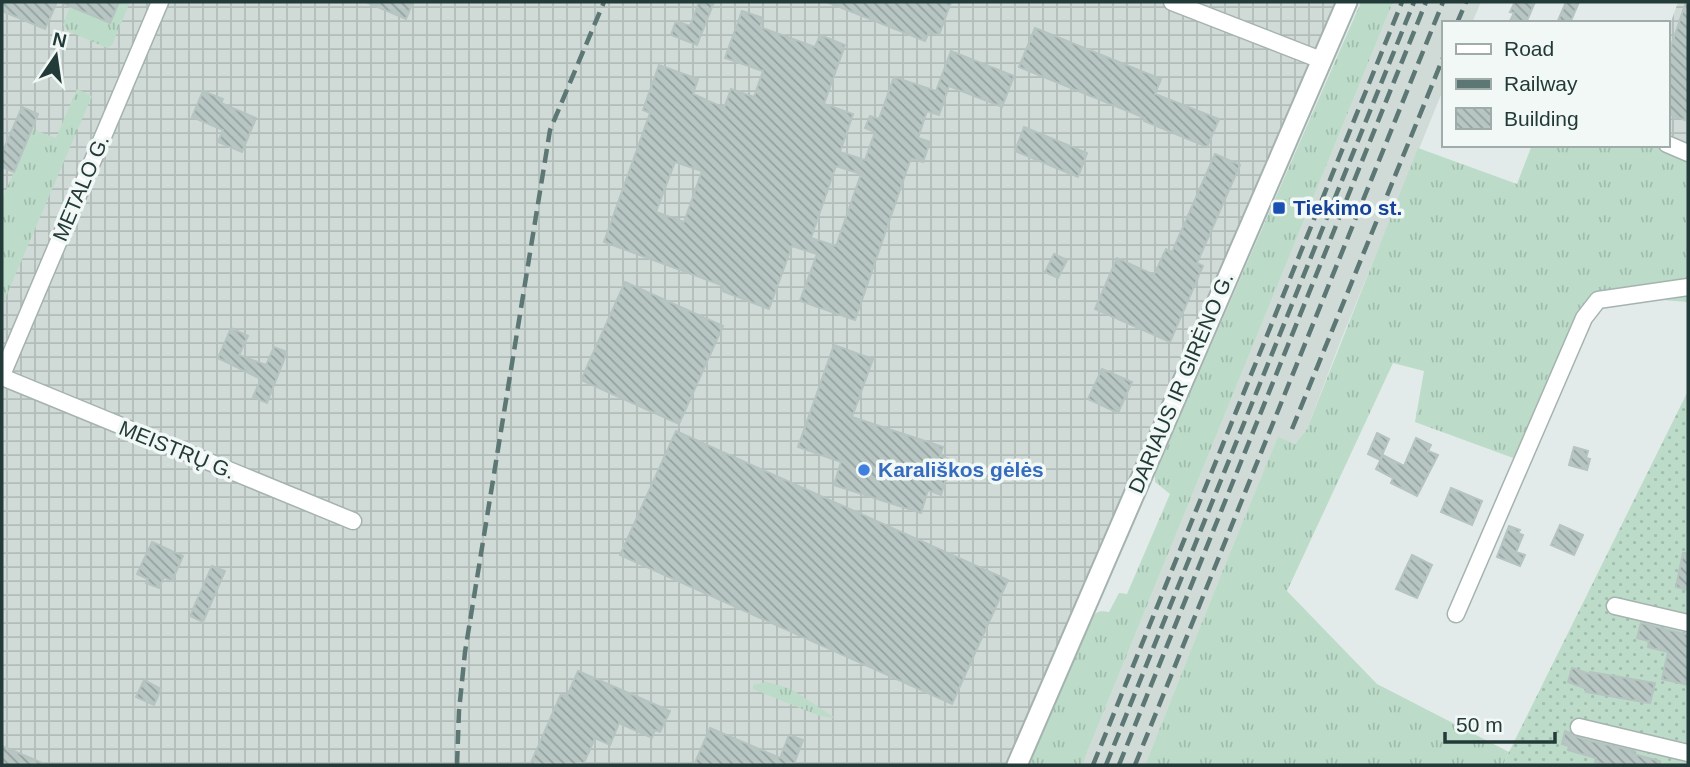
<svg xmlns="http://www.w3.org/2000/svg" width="1690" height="767" font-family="Arial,sans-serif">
	<defs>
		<pattern id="industrial-grid" width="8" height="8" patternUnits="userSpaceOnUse" patternTransform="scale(1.75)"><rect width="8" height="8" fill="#d0dbd8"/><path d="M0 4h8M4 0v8" fill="none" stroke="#b2bdba"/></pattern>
		<pattern id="grass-tufts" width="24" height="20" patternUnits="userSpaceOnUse" patternTransform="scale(1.75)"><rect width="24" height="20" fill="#bcdbc9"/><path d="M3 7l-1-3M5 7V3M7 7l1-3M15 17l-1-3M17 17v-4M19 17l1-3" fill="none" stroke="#a1bdad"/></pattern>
		<pattern id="garden-dots" width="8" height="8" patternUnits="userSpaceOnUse" patternTransform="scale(1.75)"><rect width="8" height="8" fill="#bcdbc9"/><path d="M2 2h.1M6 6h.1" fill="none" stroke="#a1bdad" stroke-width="1.8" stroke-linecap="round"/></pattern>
		<pattern id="building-back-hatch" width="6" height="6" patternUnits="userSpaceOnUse" patternTransform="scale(1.75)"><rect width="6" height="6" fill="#b7c6c2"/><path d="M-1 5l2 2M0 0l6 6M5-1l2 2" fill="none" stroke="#94a29f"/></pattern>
	</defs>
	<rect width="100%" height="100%" fill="#e2ebe9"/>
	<!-- built -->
	<polygon fill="#d0dbd8" points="1393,2 1481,2 1472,23 1443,23 1443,90 1339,345 1307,429 1295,444 1278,438 1222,572 1145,765 1082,765"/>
	<!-- industrial -->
	<g fill="url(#industrial-grid)">
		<polygon points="2,2 1336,2 1005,765 2,765"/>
		<polygon points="1678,2 1688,2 1688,144 1667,136 1667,33"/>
	</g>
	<!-- grass -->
	<g fill="url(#grass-tufts)">
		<polygon points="119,2 130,2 112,45 107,48 68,31 63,25 70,6 109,23"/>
		<path d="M1361 2H1393L1082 765H1030L1027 764 1090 620C1096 611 1099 610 1109 612L1119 593 1127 594 1170 494 1155 482V474Z"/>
		<polygon points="77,89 92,96 2,306 2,200 32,129 56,138"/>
		<polygon points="1532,145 1654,145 1688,159 1688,302 1650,299 1582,307 1516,459 1415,422 1424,371 1393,363 1287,591 1377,684 1509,752 1503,765 1145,765 1222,572 1278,437 1295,444 1307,429 1418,148 1517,184"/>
		<polygon points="767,682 791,689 835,718 820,716 753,689 753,685"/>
	</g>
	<!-- garden -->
	<polygon fill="url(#garden-dots)" points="1688,391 1688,765 1503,765 1509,752"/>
	<!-- building -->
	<g fill="url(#building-back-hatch)" stroke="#b5c4c0" stroke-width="2" fill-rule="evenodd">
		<polygon points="2,2 57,2 45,29 2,11"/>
		<polygon points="60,2 119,2 110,23"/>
		<polygon points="366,2 413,2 406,19"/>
		<polygon points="699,2 714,2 697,45 671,35 676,21 690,26"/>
		<polygon points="827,2 951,2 939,35 929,32 925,41"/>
		<polygon points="1515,2 1535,2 1526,23 1509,23 1514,13 1510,12"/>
		<polygon points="1566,2 1579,2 1570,23 1557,23"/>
		<polygon points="1686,2 1688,3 1688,121 1667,114 1667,58"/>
		<path d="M742 11 763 18 760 27 815 47 820 35 845 45 824 104 853 114 840 152 865 160 875 132 865 128 870 116 879 119 894 77 936 91 951 51 1014 76 1002 107 949 86 939 115 927 111 918 138 930 142 923 162 911 158 855 320 800 301 817 254 792 246 769 309 722 291 724 286 604 242 650 113 643 110 659 65 698 79 693 94 724 108 731 89 754 97 763 71 725 58ZM675 162 702 171 684 222 656 212ZM836 166 861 174 836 246 811 238Z"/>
		<polygon points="1035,28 1161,79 1155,94 1219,119 1207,147 1144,121 1145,118 1019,67"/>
		<polygon points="203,91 223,99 221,103 256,118 242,152 218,142 223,130 192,117"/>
		<polygon points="22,107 38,114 14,172 2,167 2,153"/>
		<polygon points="1024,127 1087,153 1078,177 1015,151"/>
		<polygon points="1215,154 1240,165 1197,263 1203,266 1170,342 1095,309 1117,258 1154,275 1166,249 1172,252"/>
		<polygon points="1054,254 1067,260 1058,278 1045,272"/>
		<polygon points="625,282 723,326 679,424 581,380"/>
		<polygon points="231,328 248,336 239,355 266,365 274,347 287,352 267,403 253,397 261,379 218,358"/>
		<polygon points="834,345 873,359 852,417 943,447 940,456 952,460 941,495 928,490 921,513 834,485 841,462 798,447"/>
		<polygon points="1102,369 1132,382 1118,413 1088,399"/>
		<polygon points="676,431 1008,580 952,704 620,555"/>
		<polygon points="1377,433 1389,439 1380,460 1368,454"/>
		<polygon points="1416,438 1431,445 1428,451 1438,455 1417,496 1391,483 1393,478 1376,469 1383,455 1404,466"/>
		<polygon points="1574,447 1588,451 1586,458 1590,459 1587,470 1569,465"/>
		<polygon points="1451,488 1482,501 1472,525 1441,512"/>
		<polygon points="1560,525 1583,535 1574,555 1551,545"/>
		<polygon points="1509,526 1520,530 1518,533 1523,535 1516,552 1525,555 1520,566 1497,557"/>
		<polygon points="152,542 183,556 172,581 164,577 159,588 146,583 148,579 137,574"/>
		<polygon points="1683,553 1688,553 1688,590 1676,587"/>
		<polygon points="1412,555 1432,565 1417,598 1396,589"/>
		<polygon points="212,566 225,571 203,622 190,616"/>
		<polygon points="1641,623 1688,635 1688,685 1662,679 1668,652 1648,647 1649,641 1637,638"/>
		<polygon points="1572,668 1590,674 1590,672 1655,683 1650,703 1586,692 1587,689 1568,682"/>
		<polygon points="578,671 670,711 660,732 655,730 652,738 619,723 610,745 595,738 583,765 530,765 561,694 567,696"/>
		<polygon points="144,680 161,689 154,705 136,697"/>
		<polygon points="710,728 780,758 789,735 803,740 794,764 795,765 694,765"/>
		<polygon points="1565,731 1582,739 1634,751 1633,754 1660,761 1660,765 1607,765 1595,762 1596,758 1568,750 1569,746 1562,744"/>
		<polygon points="2,746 47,765 2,765"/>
	</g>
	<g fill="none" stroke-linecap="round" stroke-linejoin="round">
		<!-- minor casing -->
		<g stroke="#a5b3b0" stroke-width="19">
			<g id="minor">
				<polyline points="1172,2 1321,60"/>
				<polyline points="1667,144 1688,153"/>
				<polyline points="2,375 160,2"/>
				<polyline points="2,377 353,521"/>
				<polyline points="1615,606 1688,623"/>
				<polyline points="1456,614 1584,318 1598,300 1688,287"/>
				<polyline points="1579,727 1688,753"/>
			</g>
		</g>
		<!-- tertiary casing -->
		<g stroke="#a5b3b0" stroke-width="23">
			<polyline id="tertiary" points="1017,765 1347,2"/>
		</g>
		<!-- minor -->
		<use href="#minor" stroke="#fff" stroke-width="16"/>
		<!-- tertiary -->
		<use href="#tertiary" stroke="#fff" stroke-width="19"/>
		<!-- rail -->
		<g stroke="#5d7774" stroke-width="4.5" stroke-dasharray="14 7" stroke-linecap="butt">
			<polyline points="1457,23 1466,2"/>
			<polyline points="1292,429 1443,58"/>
			<polyline points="457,765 459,711 465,652 550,130 604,2"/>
			<polyline points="1093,765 1402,2"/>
			<polyline points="1106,765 1414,2"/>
			<polyline points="1119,765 1426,2"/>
			<polyline points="1135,765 1443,2"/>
		</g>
	</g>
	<!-- markers -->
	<rect fill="#1a4fb4" stroke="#f2f8f6" stroke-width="2.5" x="1272" y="201" width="14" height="14" rx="3.5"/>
	<circle fill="#3f7fe0" stroke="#f2f8f6" stroke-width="2.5" cx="864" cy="470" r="7"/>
	<g text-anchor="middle" stroke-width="7" stroke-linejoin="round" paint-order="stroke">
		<!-- street labels -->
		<g font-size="21" fill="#233b38" stroke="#f2f8f6">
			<text transform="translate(81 188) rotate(-67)" y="7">METALO G.</text>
			<text transform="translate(1181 383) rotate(-67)" y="7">DARIAUS IR GIRĖNO G.</text>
			<text transform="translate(177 450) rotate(22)" y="7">MEISTRŲ G.</text>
		</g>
		<!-- transit labels -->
		<g font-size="21" font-weight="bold" fill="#164399" stroke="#f2f8f6" text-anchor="start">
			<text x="1293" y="215">Tiekimo st.</text>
		</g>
		<!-- shop labels -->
		<g font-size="21" font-weight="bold" fill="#366cbe" stroke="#f2f8f6" text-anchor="start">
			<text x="878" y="477">Karališkos gėlės</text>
		</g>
	</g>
	<!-- border -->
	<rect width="1690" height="767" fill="none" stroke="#233b38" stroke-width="7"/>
	<!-- legend -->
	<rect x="1442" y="21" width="228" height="126" fill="#f2f8f6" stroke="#9facaa" stroke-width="2"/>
	<rect x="1456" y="44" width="35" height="10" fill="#ffffff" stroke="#9facaa" stroke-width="2"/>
	<text x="1504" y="56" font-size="21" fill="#233b38">Road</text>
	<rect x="1456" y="79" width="35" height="10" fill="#5d7774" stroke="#9facaa" stroke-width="2"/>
	<text x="1504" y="91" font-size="21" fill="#233b38">Railway</text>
	<rect x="1456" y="108" width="35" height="21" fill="url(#building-back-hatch)" stroke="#9facaa" stroke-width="2"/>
	<text x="1504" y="126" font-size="21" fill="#233b38">Building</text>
	<!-- north arrow -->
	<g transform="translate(56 56) rotate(13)" stroke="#f2f8f6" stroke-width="5" paint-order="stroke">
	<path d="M0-5L12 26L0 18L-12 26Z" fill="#233b38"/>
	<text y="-10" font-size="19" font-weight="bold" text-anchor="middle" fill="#233b38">N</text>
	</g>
	<!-- scale -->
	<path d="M1445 732v10h110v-10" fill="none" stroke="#233b38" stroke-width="3.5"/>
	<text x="1456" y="732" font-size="21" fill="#233b38" stroke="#f2f8f6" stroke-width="5" paint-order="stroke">50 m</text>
</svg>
